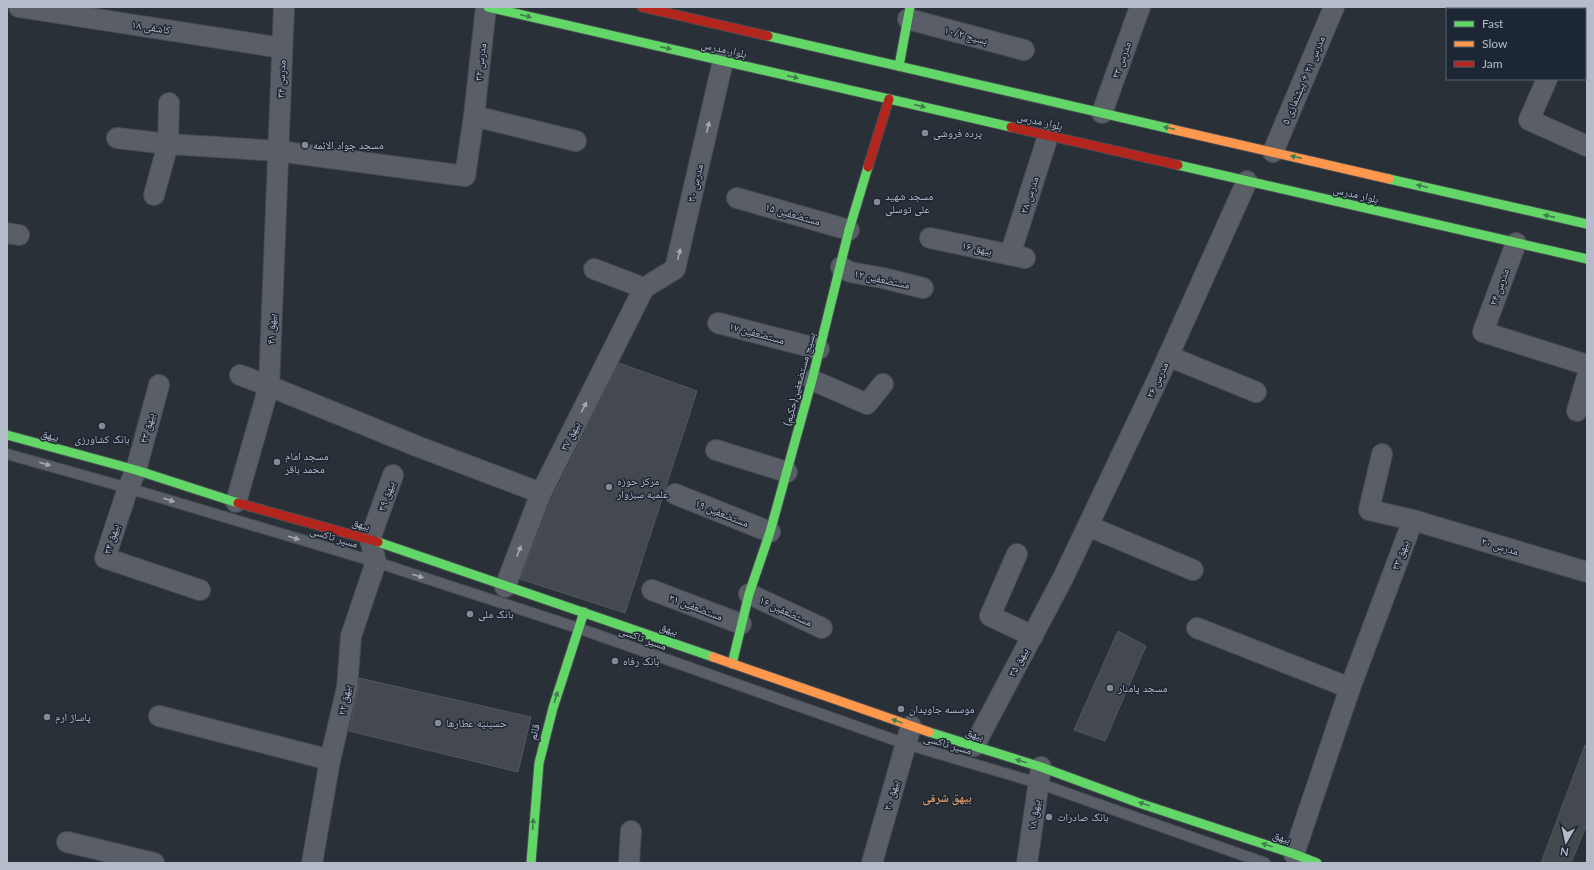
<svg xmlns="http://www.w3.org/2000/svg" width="1594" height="870" font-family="Lato,'Noto Naskh Arabic',sans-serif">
	<rect width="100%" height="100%" fill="#2a3038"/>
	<!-- building -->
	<g fill="#444950" stroke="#52575f">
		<polygon points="619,363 697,391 625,613 520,579 552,498"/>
		<polygon points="1118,631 1146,646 1105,741 1074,730"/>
		<polygon points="359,678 531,717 518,772 349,731 358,691"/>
		<polygon points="1585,745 1587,746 1587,824 1571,863 1541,863"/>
	</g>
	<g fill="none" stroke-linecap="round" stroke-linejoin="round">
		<!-- lane casing -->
		<g stroke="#484c53" stroke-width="12">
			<polyline id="lane" points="7,454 128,488 376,562 578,628 906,744 1038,783 1265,863"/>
		</g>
		<!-- street casing -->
		<g stroke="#484c53" stroke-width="22">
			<g id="street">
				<polyline points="19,7 282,48"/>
				<polyline points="1576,9 1577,7"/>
				<polyline points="908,19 1024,50"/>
				<polyline points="1547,79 1529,120 1587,146"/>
				<polyline points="1102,113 1140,7"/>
				<polyline points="474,116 576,141"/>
				<polyline points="117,138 168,144 278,151 465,176 474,116 486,7"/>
				<polyline points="1273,152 1334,7"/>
				<polyline points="154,195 168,144 169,103"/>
				<polyline points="737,198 849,230"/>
				<polyline points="7,233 19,235"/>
				<polyline points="930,238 1025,258"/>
				<polyline points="1516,243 1483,332 1587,365"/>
				<polyline points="1010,255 1048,136"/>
				<polyline points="841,267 850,272 883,278 923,288"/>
				<polyline points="594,269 644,288"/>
				<polyline points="644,288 675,269 723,61"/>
				<polyline points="718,323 819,349"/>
				<polyline points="1168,356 1256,392"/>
				<polyline points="240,375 269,386 419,447 541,493"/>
				<polyline points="812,380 867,404 883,384"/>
				<polyline points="159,385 136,470 128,488 105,558 200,590"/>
				<polyline points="1577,411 1587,377"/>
				<polyline points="716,450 787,472"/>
				<polyline points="1382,454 1369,510 1413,520 1587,572"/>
				<polyline points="675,494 770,532"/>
				<polyline points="236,502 269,386 284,7"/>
				<polyline points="1088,526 1193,570"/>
				<polyline points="1017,554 990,616 1033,636"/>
				<polyline points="505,587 541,493 644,288"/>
				<polyline points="652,590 741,624"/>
				<polyline points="749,594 822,628"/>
				<polyline points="1197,628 1350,688"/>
				<polyline points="159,716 330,760"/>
				<polyline points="974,746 1063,578 1162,370 1247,181"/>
				<polyline points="67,842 154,863"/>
				<polyline points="1294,854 1350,688 1413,520"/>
				<polyline points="312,863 330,760 347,688 351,636 376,562 370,539 393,475"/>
				<polyline points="629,863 631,831"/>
				<polyline points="872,863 911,726"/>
				<polyline points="1027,863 1041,767"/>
			</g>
		</g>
		<!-- fast casing -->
		<g stroke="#484c53" stroke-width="11">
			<g id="fast">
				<polyline points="488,7 1011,127"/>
				<polyline points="768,36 1171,129"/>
				<polyline points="899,66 910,7"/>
				<polyline points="1178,165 1587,259"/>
				<polyline points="1389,179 1587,224"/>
				<polyline points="7,435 136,470 238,503"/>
				<path d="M378 542C489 581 601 618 713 657"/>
				<polyline points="732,664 749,594 770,532 812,380 849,230 868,167"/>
				<polyline points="929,732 1041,767 1139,803 1294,854 1317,863"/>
				<polyline points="531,863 539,763 553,708 584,612"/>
			</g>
		</g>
		<!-- slow casing -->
		<g stroke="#484c53" stroke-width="11">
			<g id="slow">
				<polyline points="1171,129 1389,179"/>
				<polyline points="713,657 929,732"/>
			</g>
		</g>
		<!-- jam casing -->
		<g stroke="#484c53" stroke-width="11">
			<g id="jam">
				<polyline points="642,7 768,36"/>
				<polyline points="1011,127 1178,165"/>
				<polyline points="868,167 889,99"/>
				<polyline points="238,503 378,542"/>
			</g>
		</g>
		<!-- lane -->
		<use href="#lane" stroke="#5a5e66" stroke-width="10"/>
		<!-- street -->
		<use href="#street" stroke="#5a5e66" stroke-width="20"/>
		<!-- fast -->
		<use href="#fast" stroke="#63d668" stroke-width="9"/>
		<!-- slow -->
		<use href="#slow" stroke="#ff974d" stroke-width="9"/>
		<!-- jam -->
		<use href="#jam" stroke="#b3261e" stroke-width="9"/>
	</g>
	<!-- one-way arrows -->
	<defs><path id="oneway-solid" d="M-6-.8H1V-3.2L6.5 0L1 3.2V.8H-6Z"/></defs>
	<g fill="#407e4e">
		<use href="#oneway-solid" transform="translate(526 16) rotate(13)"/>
		<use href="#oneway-solid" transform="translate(666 48) rotate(13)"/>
		<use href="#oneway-solid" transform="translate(793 77) rotate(13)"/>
		<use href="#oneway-solid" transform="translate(920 106) rotate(13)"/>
		<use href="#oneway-solid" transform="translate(1169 128) rotate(-167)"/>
		<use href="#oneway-solid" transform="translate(1296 157) rotate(-167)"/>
		<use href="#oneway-solid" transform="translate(1422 186) rotate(-167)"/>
		<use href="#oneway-solid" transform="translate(1549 216) rotate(-167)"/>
		<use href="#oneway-solid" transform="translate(556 697) rotate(-72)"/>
		<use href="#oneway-solid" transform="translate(897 721) rotate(-161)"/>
		<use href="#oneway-solid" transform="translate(1021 761) rotate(-162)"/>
		<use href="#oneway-solid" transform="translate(1144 804) rotate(-162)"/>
		<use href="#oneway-solid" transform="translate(533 824) rotate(-86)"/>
		<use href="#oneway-solid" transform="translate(1267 845) rotate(-162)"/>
	</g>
	<g fill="#a2a9b5">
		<use href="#oneway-solid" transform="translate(708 127) rotate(-77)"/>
		<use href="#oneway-solid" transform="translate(679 254) rotate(-77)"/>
		<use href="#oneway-solid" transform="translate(584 407) rotate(-63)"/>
		<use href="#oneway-solid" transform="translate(45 464) rotate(16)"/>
		<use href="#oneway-solid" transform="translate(169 500) rotate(17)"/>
		<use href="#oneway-solid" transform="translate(294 538) rotate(17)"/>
		<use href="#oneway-solid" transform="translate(519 551) rotate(-69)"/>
		<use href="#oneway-solid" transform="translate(418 576) rotate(18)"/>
	</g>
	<!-- markers -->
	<g fill="#848b96" stroke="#1d2633" stroke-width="1.5">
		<circle cx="925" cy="133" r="4"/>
		<circle cx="305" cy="145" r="4"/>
		<circle cx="877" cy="202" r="4"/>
		<circle cx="102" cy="426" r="4"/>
		<circle cx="277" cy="462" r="4"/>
		<circle cx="609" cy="487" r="4"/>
		<circle cx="470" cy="614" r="4"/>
		<circle cx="615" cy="661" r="4"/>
		<circle cx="1110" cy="688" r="4"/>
		<circle cx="901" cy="709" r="4"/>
		<circle cx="47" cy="717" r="4"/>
		<circle cx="438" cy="723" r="4"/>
		<circle cx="1049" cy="817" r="4"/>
	</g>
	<g text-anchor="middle" stroke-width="3" stroke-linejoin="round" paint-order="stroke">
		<!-- street labels -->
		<g font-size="11" fill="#b4bcc9" stroke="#1d2633">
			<text transform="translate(151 27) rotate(9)" y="4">کاشفی ۱۸</text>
			<text transform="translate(966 35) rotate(15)" y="4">بسیج ۱۰/۲</text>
			<text transform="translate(724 49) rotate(13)" y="4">بلوار مدرس</text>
			<text transform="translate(1121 60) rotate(-70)" y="4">مدرس ۲۳</text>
			<text transform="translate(480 62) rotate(-83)" y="4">مدرس ۳۲</text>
			<text transform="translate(281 79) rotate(-88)" y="4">مدرس ۳۴</text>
			<text transform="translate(1303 80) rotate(-67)" y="4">مدرس ۲۱ + پیشنمازی ۵</text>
			<text transform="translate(1040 121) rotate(13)" y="4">بلوار مدرس</text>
			<text transform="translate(695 183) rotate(-77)" y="4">مدرس ۳۰</text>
			<text transform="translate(1356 194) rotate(13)" y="4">بلوار مدرس</text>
			<text transform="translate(1029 195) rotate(-72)" y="4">مدرس ۲۸</text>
			<text transform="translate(793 214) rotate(16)" y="4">مستضعفین ۱۵</text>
			<text transform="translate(977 248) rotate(12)" y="4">بیهق ۱۶</text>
			<text transform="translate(882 279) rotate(12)" y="4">مستضعفین ۱۲</text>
			<text transform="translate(1499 287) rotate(-70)" y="4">مدرس ۲۴</text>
			<text transform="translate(271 329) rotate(-88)" y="4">بیهق ۴۱</text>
			<text transform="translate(757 333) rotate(15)" y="4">مستضعفین ۱۷</text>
			<text transform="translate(799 379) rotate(-75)" y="4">بسیج مستضعفین(حکیم)</text>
			<text transform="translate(1157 380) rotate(-65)" y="4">مدرس ۲۶</text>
			<text transform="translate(147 428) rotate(-75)" y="4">بیهق ۴۳</text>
			<text transform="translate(50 435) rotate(15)" y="4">بیهق</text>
			<text transform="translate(570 436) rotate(-63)" y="4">بیهق ۳۷</text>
			<text transform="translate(386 496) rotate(-70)" y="4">بیهق ۳۹</text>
			<text transform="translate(722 513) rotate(22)" y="4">مستضعفین ۱۹</text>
			<text transform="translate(361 524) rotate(16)" y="4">بیهق</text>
			<text transform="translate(334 537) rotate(17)" y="4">مسیر تاکسی</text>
			<text transform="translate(111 539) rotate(-73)" y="4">بیهق ۲۴</text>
			<text transform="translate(1500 546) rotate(17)" y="4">مدرس ۲۰</text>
			<text transform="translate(1400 555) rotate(-69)" y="4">بیهق ۳۳</text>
			<text transform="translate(696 607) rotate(21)" y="4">مستضعفین ۲۱</text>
			<text transform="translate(786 611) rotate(25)" y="4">مستضعفین ۱۶</text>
			<text transform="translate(669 629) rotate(19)" y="4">بیهق</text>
			<text transform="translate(643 638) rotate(20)" y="4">مسیر تاکسی</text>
			<text transform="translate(1018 662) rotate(-62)" y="4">بیهق ۳۵</text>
			<text transform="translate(344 700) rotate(-79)" y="4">بیهق ۲۲</text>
			<text transform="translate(534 732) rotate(-76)" y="4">قائم</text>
			<text transform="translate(975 734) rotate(18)" y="4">بیهق</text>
			<text transform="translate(948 744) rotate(16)" y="4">مسیر تاکسی</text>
			<text transform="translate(891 795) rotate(-74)" y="4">بیهق ۲۰</text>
			<text transform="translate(1034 815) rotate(-82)" y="4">بیهق ۱۸</text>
			<text transform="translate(1282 837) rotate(18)" y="4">بیهق</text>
		</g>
		<!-- poi labels -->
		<g font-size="11" fill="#b4bcc9" stroke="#1d2633" text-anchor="start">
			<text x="933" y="137">پرده فروشی</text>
			<text x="313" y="149">مسجد جواد الائمه</text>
			<text x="885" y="200">مسجد شهید<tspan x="885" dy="13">علی توسلی</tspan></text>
			<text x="102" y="443" text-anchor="middle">بانک کشاورزی</text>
			<text x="285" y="460">مسجد امام<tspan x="285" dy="13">محمد باقر</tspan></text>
			<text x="617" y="485">مرکز حوزه<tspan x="617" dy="13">علمیه سبزوار</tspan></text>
			<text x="478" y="618">بانک ملی</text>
			<text x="623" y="665">بانک رفاه</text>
			<text x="1118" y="692">مسجد پامنار</text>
			<text x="909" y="713">موسسه جاویدان</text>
			<text x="55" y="721">پاساژ ارم</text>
			<text x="446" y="727">حسینیه عطارها</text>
			<text x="1057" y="821">بانک صادرات</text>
		</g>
		<!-- neighbourhood labels -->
		<g font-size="12" font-weight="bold" fill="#d59563" stroke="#1d2633">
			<text x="947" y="802">بیهق شرقی</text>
		</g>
	</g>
	<!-- border -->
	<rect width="1594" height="870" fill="none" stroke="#b4bcc9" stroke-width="16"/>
	<!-- legend -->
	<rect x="1446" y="8" width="140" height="72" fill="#1d2633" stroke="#59626f"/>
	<rect x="1454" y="21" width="20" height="6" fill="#63d668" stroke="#59626f"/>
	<text x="1482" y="28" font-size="12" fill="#b4bcc9">Fast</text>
	<rect x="1454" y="41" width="20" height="6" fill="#ff974d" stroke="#59626f"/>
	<text x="1482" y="48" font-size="12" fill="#b4bcc9">Slow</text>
	<rect x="1454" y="61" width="20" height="6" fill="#b3261e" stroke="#59626f"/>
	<text x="1482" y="68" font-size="12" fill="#b4bcc9">Jam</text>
	<!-- north arrow -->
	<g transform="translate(1566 842) rotate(189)" stroke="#1d2633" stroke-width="3" paint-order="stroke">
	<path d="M0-3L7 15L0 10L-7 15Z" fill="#b4bcc9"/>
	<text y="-6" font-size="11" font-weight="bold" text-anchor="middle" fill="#b4bcc9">N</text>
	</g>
</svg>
